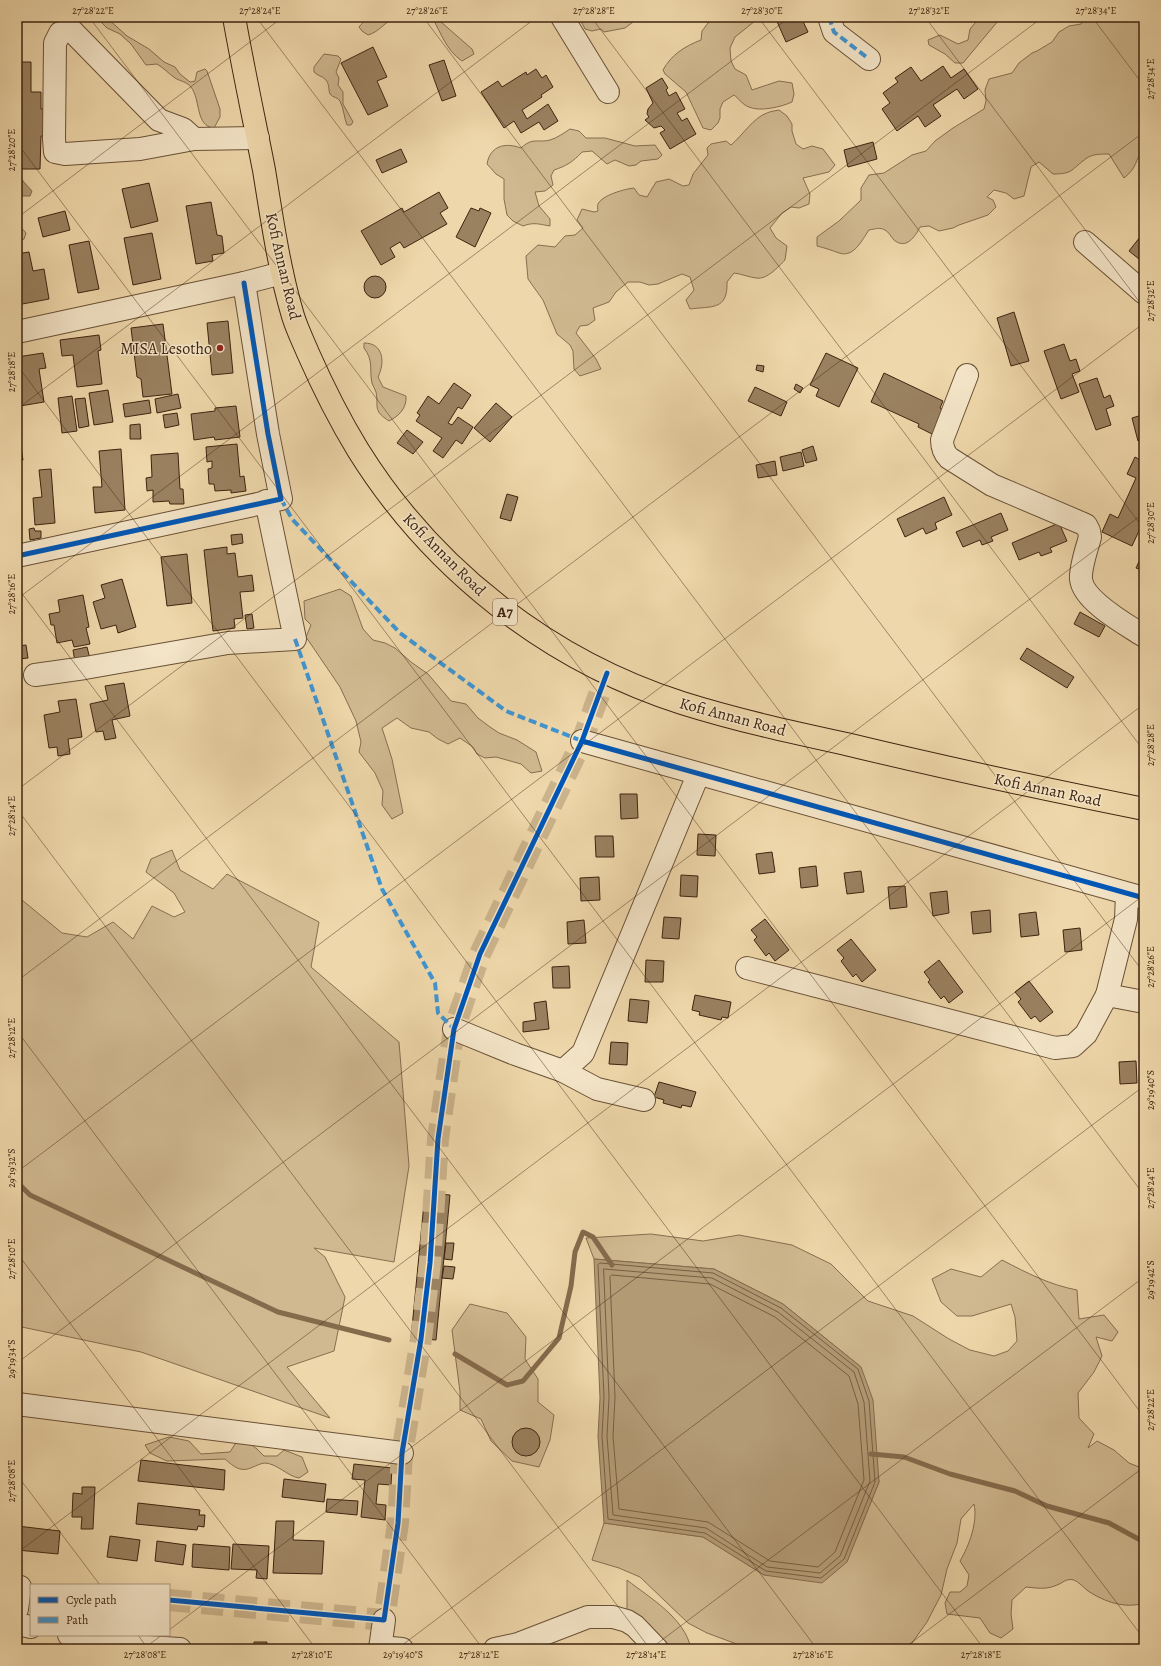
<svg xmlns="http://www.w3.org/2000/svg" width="1161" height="1666" font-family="Alegreya,serif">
	<rect width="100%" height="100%" fill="#eed7aa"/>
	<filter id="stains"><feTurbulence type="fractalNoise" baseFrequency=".005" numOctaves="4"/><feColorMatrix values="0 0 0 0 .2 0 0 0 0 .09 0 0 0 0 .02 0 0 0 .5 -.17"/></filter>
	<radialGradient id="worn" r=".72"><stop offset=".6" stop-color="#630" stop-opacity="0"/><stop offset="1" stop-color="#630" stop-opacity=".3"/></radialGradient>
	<!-- green -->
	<g fill="#d0b990" stroke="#876e50">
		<path d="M92 17H106L127 36 149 49 164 62 175 67 180 74 190 82 195 81 197 72 205 69 207 71 220 109V117L214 128C195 126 201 100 191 87 187 82 180 81 175 78 169 74 164 68 157 64L146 65 131 44 120 34 107 28 99 20Z"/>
		<path d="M368 17H395C385 22 379 32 368 35L362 31 359 27Z"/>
		<path d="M432 17H439L441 22 472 49 474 54 462 61C446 50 441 33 432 17Z"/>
		<polygon points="579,17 629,17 633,22 625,28 604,32 601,29 592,31 585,29"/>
		<path d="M726 17H760L735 37 730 48 731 61 735 69 746 75 752 90 779 81 792 83 794 94 792 102C781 107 760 112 749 107 743 105 739 99 734 95L723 102 720 109V118L718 123 711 130 703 128 686 92 665 74 663 70C671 55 685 46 701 40L702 31 711 19Z"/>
		<polygon points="980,17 997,17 998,21 963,63 955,63 945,54 929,45 928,40 940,35 958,44 968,40 970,29"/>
		<path d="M1086 17H1144V47L1141 51 1144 62V148C1134 161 1138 167 1124 178L1109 154C1102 154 1092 154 1087 158 1071 169 1074 174 1053 174L1039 162 1031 167 1024 196 1014 199 1006 193 994 190 987 197 993 200 996 207 988 215 959 225 953 228 939 231 929 226 920 227C915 237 906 250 894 240 891 237 889 232 885 230 880 227 875 229 869 230 862 240 854 258 839 253 831 250 825 248 817 246V237L839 221 861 200V188L869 175 884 173 912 155 926 151 935 141 953 128 984 109 986 101 985 90 989 79 1012 73 1019 63 1032 53 1037 51 1052 42 1059 32 1069 26 1081 24Z"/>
		<path d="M324 54 338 56 341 59 336 72 339 78 338 85 343 92V104L352 120 353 122 351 125H347C344 118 344 109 340 101 338 97 333 98 330 94 328 89 330 84 325 79 322 76 318 76 314 72V67Z"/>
		<path d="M779 110 787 116 792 124V131L796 144 803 149 812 146 823 149 835 165 829 172 803 178 810 194 809 204 799 208 791 207 782 213 770 228 776 238 787 246 785 260C778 267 767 280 756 278 748 277 742 274 734 273L727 282C728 311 711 306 690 309L686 300 694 290 690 277 682 274 658 284 649 285 640 282H628L616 292 609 302 593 308 595 320 588 325 580 326 576 333 596 359 601 369 580 376 574 369 573 351 570 345 557 334 543 300 528 279 526 256 538 245 555 247 565 236 575 235 583 228 577 220 582 209 594 212 598 211C598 209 597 206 598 204 602 195 625 189 634 188L639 195 647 197 656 182 669 179 683 186 689 185 693 174 708 155 707 148 711 144 726 141 731 145C742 136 754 117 767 113 771 111 775 111 779 110Z"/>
		<path d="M570 129 579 131 586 138H605L635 146 655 145 662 155 658 159 641 161 636 165 629 166 615 160 607 164 592 151 582 152C573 162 566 166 554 170L551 176 553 185 545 191 535 192 539 206 550 219V226C539 224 533 222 523 226L513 221 507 215 504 199V179L496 174 487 164C490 146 505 142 521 148 533 137 537 143 550 140 557 138 564 133 570 129Z"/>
		<polygon points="18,224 26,233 24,239 17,242"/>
		<path d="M364 343C384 343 385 363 378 377L383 387 406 396C407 408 399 416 389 421 372 410 379 407 376 392 375 389 373 386 372 383 369 369 374 361 364 348Z"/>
		<polygon points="340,589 351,596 363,629 373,640 385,643 395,648 411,662 428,674 451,701 466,704 478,718 490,727 499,733 517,740 536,752 542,771 531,773 521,764 496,757 485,758 477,754 473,747 460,738 448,744 438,739 429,732 411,728 397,718 382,728 392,759 403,813 392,819 382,805 383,791 375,773 359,752 361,742 356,721 340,687 306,637 311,625 305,619 304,601"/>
		<polygon points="172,850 180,870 213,889 227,874 319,922 311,967 399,1042 409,1166 394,1262 314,1248 325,1257 345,1297 334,1351 287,1367 330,1418 141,1352 17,1326 17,898 22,900 62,933 87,937 113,922 133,939 152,906 174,917 185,912 174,893 146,872 151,859"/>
		<path d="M651 1234 703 1241 739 1235 792 1245 831 1264 868 1301 913 1316 949 1339 970 1350 994 1356 1008 1351 1017 1341 1015 1317 1011 1304 972 1316H957L941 1302 932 1279 951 1269 981 1277 1002 1260C1027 1273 1050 1285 1077 1290L1079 1319 1104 1315 1118 1332 1112 1341 1096 1337 1102 1356 1094 1372 1078 1393 1079 1418 1094 1434 1088 1448 1097 1441 1114 1450 1129 1463 1144 1469V1603C1125 1609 1105 1602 1088 1591 1084 1588 1079 1582 1074 1580 1066 1578 1063 1583 1057 1585 1046 1590 1037 1588 1026 1587L1012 1600 1011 1614 1013 1629 1001 1638 990 1633 980 1618 947 1614 945 1603 950 1592H960L967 1586 969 1575 960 1561C969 1546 978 1522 974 1504L961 1519 957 1543 947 1569 941 1595 927 1622 912 1643 901 1649H769L742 1646 707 1633 688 1623 640 1577 619 1568 592 1560 604 1523 703 1537 764 1575 847 1561 879 1482 861 1367 783 1304 714 1269 594 1259 586 1238Z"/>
		<polygon points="470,1304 507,1313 526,1337 525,1359 538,1379 538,1402 554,1415 550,1440 539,1467 512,1461 491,1441 481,1419 460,1410 460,1392 452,1330"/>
		<path d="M169 1437 189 1441 201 1454 230 1452 235 1444 245 1440 257 1449 264 1456H277L284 1450 302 1457 308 1472 299 1478C287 1476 278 1464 265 1463 261 1463 256 1466 253 1467 241 1473 234 1467 225 1459L167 1461 150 1453 145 1445Z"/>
		<path d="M627 1580C650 1598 685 1618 691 1649H657L627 1621Z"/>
	</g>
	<!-- water -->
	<g fill="#b29a75" stroke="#846b4c">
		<polygon points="17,175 20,176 23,181 32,191 30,196 21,196 17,192"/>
		<polygon points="594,1259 714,1269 783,1304 861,1367 873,1400 879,1482 847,1562 822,1583 764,1575 703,1537 604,1523 598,1436 600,1398"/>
	</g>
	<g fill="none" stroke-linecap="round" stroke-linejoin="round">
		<!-- shore -->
		<g stroke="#785f42" stroke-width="1">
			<polygon points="600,1263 713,1273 781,1308 858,1369 869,1401 875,1482 844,1559 821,1578 766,1571 705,1533 608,1519 602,1436 604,1397 598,1265"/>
			<polygon points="604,1269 712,1278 778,1312 854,1372 864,1402 870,1481 840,1556 820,1573 767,1567 706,1528 613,1515 607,1436 609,1398"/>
			<polygon points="612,1275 710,1284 775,1317 849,1376 858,1404 864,1480 835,1552 818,1567 770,1561 708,1522 619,1509 613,1436 615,1397 610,1277"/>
		</g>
		<!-- stream -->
		<g stroke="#846b4c" stroke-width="5">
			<polyline points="17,1182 30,1195 278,1312 389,1340"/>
			<polyline points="455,1354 507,1385 523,1381 559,1338 571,1286 575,1252 583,1232 593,1237 612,1265"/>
			<polyline points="871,1454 904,1457 950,1474 1015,1491 1047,1506 1109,1523 1144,1542"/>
		</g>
	</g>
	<!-- building -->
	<g fill="#9a8160" stroke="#3e240f">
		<polygon points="775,17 801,17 808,32 786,42"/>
		<polygon points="373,47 387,77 377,81 388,106 368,115 341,63"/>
		<polygon points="444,60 456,96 442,101 429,65"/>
		<polygon points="17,62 31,62 31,92 41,92 41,109 46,109 46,136 41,136 40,169 17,169"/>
		<polygon points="943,66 951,78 964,69 978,89 964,99 957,89 933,105 941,116 925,127 918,116 897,131 882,109 890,103 883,93 898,82 895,78 911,67 921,81"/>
		<polygon points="536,69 542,78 546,75 553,87 541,95 542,97 522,110 527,119 548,104 558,121 544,130 539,122 521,133 514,121 504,128 481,92 498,81 502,87 526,72 527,75"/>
		<polygon points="662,78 668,88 666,90 669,96 676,92 685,109 677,113 682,121 687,118 696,134 670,149 660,133 665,130 661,126 654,128 645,120 649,117 647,114 648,109 653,103 646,88"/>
		<polygon points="873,142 877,159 848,167 844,150"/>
		<polygon points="401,149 407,162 382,173 376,160"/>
		<polygon points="149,183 158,221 131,228 122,189"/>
		<polygon points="439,192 448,208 440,213 447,224 404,248 400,242 390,248 395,257 381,265 361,231 402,208 404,212"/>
		<polygon points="211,202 217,235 222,236 224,253 212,255 213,261 196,264 186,206"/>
		<polygon points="471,208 479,211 480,208 491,213 475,247 456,237"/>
		<polygon points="65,211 70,230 43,237 38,218"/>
		<polygon points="1144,232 1144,263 1129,251"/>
		<polygon points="152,233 161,279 133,285 124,238"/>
		<polygon points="89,241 99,289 78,293 69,245"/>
		<polygon points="29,252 33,271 44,269 49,299 17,305 17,254"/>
		<circle cx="375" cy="287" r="11"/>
		<polygon points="1014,312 1029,361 1011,366 997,318"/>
		<polygon points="228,321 233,373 212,375 207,323"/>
		<polygon points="163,324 172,394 143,397 141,379 137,377 131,328"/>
		<polygon points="99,335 101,350 98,351 102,384 77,387 73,355 62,356 60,340"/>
		<polygon points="1064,344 1070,361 1076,359 1080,371 1072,374 1079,392 1061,399 1044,351"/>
		<polygon points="43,353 46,368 39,369 44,402 20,406 17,390 17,357"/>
		<polygon points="826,353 858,368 839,407 816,396 819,389 810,385"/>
		<polygon points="757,365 764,366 763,372 756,370"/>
		<polygon points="884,373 943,401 940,408 952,414 934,435 918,427 919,424 871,402"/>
		<polygon points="1097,378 1104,398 1110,395 1114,406 1106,409 1111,425 1096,430 1079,384"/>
		<polygon points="454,383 471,395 462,409 458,407 448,423 452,425 458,417 473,427 462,444 456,440 443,458 433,451 442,438 416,421 420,415 417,413 428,396 439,404"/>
		<polygon points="796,384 803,388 800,393 794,389"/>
		<polygon points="755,387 787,402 781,416 748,401"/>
		<polygon points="108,390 113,422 94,425 89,393"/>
		<polygon points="178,394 181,408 157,413 155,399"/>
		<polygon points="72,396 77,431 62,433 58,398"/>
		<polygon points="85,398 89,426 79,428 75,399"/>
		<polygon points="149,400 151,413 125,417 123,404"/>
		<polygon points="496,403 512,417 490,442 474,428"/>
		<polygon points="236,406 240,437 215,440 214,437 194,440 191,414 215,411 215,408"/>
		<polygon points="177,413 179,425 165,428 163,415"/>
		<polygon points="1142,415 1144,422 1144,439 1138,441 1132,418"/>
		<polygon points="140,424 141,439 130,439 130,425"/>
		<polygon points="407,430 423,442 413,454 397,443"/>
		<polygon points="237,444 240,477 244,476 246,491 231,493 231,490 215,491 214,484 209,484 208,469 212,468 212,461 207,462 206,447"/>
		<polygon points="813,446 817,460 806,463 802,450"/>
		<polygon points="21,448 23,460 17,461 17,449"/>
		<polygon points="121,449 125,510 95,513 93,487 102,487 99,451"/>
		<polygon points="801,452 804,466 783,471 780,457"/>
		<polygon points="178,453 180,489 183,489 184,504 170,504 169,501 153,502 153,490 147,491 146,478 152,477 151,455"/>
		<polygon points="1135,457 1144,462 1144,520 1132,546 1102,532 1110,514 1118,518 1136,478 1127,474"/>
		<polygon points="775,461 777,475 758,478 756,465"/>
		<polygon points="51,469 55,523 35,525 33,498 42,497 39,470"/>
		<polygon points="507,494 518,497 511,521 500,518"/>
		<polygon points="944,497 952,515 935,523 937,529 926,534 923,528 905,537 897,519"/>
		<polygon points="1001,513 1008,530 991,537 993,541 982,545 980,540 963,547 956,532"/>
		<polygon points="1059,523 1067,541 1050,548 1052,552 1041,556 1039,552 1019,560 1012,543"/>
		<polygon points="34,528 35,531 41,531 41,538 30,540 29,529"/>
		<polygon points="242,534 243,543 232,545 231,535"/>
		<polygon points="227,547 227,554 235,553 238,577 252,575 254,591 240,592 243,618 234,619 235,628 213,631 204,550"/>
		<polygon points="1144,551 1144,571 1136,568"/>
		<polygon points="187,554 192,603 167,606 161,557"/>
		<polygon points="122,579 136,627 118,633 116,625 101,629 93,602 105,598 101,585"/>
		<polygon points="83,595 89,627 86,628 90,644 74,647 72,640 57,643 54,625 51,625 49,614 60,612 58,600"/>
		<polygon points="1080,612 1105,626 1099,637 1074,624"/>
		<polygon points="252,614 254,628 247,629 245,615"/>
		<polygon points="26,645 28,658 19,659 17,646"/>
		<polygon points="87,647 90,659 75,662 73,650"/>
		<polygon points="1027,648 1074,677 1067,688 1020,659"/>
		<polygon points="124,683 130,716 112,720 116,738 105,740 103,731 96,732 90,704 108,700 105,686"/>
		<polygon points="76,699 82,737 68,739 70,754 58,756 57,747 49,748 44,715 60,712 58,701"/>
		<polygon points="620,794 637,794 638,818 621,819"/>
		<polygon points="698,834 716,835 715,856 697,855"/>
		<polygon points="595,836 613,836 614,857 596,857"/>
		<polygon points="772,852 775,872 759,874 756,854"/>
		<polygon points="816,866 818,886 801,888 799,868"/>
		<polygon points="861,871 864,892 847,894 844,873"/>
		<polygon points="681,875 698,876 697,897 680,896"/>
		<polygon points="599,877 600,900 581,901 580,878"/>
		<polygon points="905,886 907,907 890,909 888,887"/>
		<polygon points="947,891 949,913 933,916 930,893"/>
		<polygon points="990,910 991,932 973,934 971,912"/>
		<polygon points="1036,912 1039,935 1021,937 1019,914"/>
		<polygon points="664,917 681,918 679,939 662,938"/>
		<polygon points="765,919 789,950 775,961 769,953 766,956 754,940 757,937 751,930"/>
		<polygon points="584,920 586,943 568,944 567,922"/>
		<polygon points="1080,928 1082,950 1065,952 1063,930"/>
		<polygon points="851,939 876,970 862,982 856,974 853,977 841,961 844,958 837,950"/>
		<polygon points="646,960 664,961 663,982 645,982"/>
		<polygon points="939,960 963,992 949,1003 944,996 941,999 928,982 930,980 924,972"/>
		<polygon points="569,966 570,988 553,988 552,967"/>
		<polygon points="1029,981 1053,1012 1040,1022 1035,1016 1031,1019 1018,1002 1021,999 1015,992"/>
		<polygon points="695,995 731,1002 728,1018 722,1017 721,1020 699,1015 700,1012 692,1010"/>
		<polygon points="630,999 649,1001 647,1023 628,1021"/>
		<polygon points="546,1001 549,1029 523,1032 523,1022 536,1020 534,1003"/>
		<polygon points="611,1042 628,1043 627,1065 609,1064"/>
		<polygon points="1136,1061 1137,1083 1120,1084 1119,1062"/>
		<polygon points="659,1082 696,1092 691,1107 682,1105 681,1108 663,1103 664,1100 654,1097"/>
		<polygon points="425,1193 450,1195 436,1340 411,1338"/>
		<polygon points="446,1243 454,1243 452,1260 444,1259"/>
		<polygon points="444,1266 455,1267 453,1279 442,1278"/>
		<circle cx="526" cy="1442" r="14"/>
		<polygon points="141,1460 225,1470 224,1490 138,1481"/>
		<polygon points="354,1464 392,1468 391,1485 378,1484 376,1504 386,1505 385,1520 361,1517 365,1480 352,1479"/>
		<polygon points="284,1479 326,1484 324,1502 282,1497"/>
		<polygon points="82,1487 95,1487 93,1529 81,1529 82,1517 72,1517 73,1493 82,1494"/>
		<polygon points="327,1499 358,1501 357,1515 326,1512"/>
		<polygon points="138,1503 200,1510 199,1515 205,1515 204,1527 198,1526 197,1530 136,1524"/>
		<polygon points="276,1521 294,1521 293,1540 324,1541 322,1574 273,1573"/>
		<polygon points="17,1526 60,1531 58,1554 17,1550"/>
		<polygon points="110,1536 140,1540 137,1561 107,1557"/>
		<polygon points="157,1541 186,1545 183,1565 155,1561"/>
		<polygon points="193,1544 230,1547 229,1570 192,1567"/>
		<polygon points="233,1544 269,1546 267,1579 256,1578 257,1570 231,1569"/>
		<polygon points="254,1642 267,1642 266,1649 254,1649"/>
	</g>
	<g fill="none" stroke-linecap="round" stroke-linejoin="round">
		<!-- minor-tunnel -->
		<polyline stroke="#cbb38b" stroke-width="22" stroke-dasharray="22 11" stroke-linecap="butt" points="169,1600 384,1620 398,1523 402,1453 421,1339 430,1263 438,1139 454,1029 480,954 582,741 607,673"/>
		<!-- minor casing -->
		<g stroke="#6a5136" stroke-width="24">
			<g id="minor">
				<polyline points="562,17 608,92"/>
				<polyline points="829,17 834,32 869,59"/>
				<polyline points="194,139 183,129 159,120 72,31 60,33 55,43 54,139 55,152 65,154 140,149 194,139 258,138"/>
				<polyline points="1085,242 1144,293"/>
				<polyline points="17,332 244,283 282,273"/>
				<path d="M967 375 942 440C942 448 944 453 949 458L992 485 1086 525 1089 531 1090 537C1087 548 1080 568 1081 579 1083 601 1127 625 1144 636"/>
				<polyline points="17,556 281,499 268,434 244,283"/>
				<polyline points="35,675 85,668 228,643 295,639 266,501"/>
				<polyline points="582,741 1144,898"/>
				<polyline points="1127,894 1126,919 1107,995 1144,1002"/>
				<polyline points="747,968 1055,1048 1073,1046 1086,1034 1107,995"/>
				<polyline points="454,1029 515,1054 563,1071 597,1089 644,1100"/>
				<polyline points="563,1071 583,1053 698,775"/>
				<polyline points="17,1404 402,1453"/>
				<polyline points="17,1609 20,1587"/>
				<polyline points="17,1624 31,1627"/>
				<polyline points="69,1635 116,1645 180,1649"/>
				<polyline points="380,1647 402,1649"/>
				<polyline points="380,1649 384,1620"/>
				<polyline points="495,1649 518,1644 588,1617 613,1617 627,1621 635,1626 657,1649"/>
			</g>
		</g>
		<!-- major casing -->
		<g stroke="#3e240f" stroke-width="24">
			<path id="major" d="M234 17C243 68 254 119 264 170 272 219 279 269 293 316 297 329 303 341 308 353 323 387 339 419 358 450 432 569 548 660 682 703 736 720 791 732 846 744 945 768 1044 789 1144 809"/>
		</g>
		<!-- minor -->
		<use href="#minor" stroke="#f4e5c8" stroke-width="22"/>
		<!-- major -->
		<use href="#major" stroke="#eed7aa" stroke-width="22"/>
		<!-- quiet -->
		<g stroke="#3f95d2" stroke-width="4" stroke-dasharray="8 4" stroke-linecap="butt">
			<polyline points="829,17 834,32 869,59"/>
			<polyline points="281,499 292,519 400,633 506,711 582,741"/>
			<polyline points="295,639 382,889 435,983 438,1013 454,1029"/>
		</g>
		<!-- cycleway casing -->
		<g stroke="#f4e5c8" stroke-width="8">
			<g id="cycleway">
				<polyline points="17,556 281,499 268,434 244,283"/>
				<polyline points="582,741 1144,898"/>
				<polyline points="169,1600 384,1620 398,1523 402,1453 421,1339 430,1263 438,1139 454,1029 480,954 582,741 607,673"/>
			</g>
		</g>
		<!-- cycleway -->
		<use href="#cycleway" stroke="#0057b8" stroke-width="5"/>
	</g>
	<!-- ticks -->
	<path fill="none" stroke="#3e240f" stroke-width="1" stroke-opacity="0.45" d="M89 17 1144 1417M256 17 1144 1195M423 17 1144 973M591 17 1144 751M758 17 1144 529M925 17 1144 308M1092 17 1144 86M17 27 30 17M17 143 1144 1639M17 218 283 17M17 365 984 1649M17 409 537 17M17 587 817 1649M17 599 790 17M17 790 1043 17M17 809 650 1649M17 981 1144 132M17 1031 483 1649M17 1172 1144 323M17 1253 316 1649M17 1363 1144 513M17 1475 100 1585M17 1553 1144 704M169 1630 1144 895M138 1635 148 1649M143 1649 162 1635M397 1649 1144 1086M650 1649 1144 1277M903 1649 1144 1467"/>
	<!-- markers -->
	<circle fill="#8f2418" stroke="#f4e5c8" stroke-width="1.5" cx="220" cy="348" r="4"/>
	<g text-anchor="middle" stroke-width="3" stroke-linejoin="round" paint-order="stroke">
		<!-- shield labels -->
		<rect fill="#f4e5c8" stroke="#755e46" stroke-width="1" x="493" y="599" width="24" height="26" rx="3"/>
		<g font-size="15" font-weight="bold" fill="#3e240f">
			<text x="505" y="617">A7</text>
		</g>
		<!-- street labels -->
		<g font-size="16" fill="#3e240f" stroke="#f4e5c8">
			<text transform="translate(284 266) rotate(77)" y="6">Kofi Annan Road</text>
			<text transform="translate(445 554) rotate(45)" y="6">Kofi Annan Road</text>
			<text transform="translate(733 716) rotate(15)" y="6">Kofi Annan Road</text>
			<text transform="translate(1048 789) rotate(12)" y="6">Kofi Annan Road</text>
		</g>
		<!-- poi labels -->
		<g font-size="16" fill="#3e240f" stroke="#f4e5c8" text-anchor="end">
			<text x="212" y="354">MISA Lesotho</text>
		</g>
	</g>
	<!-- margin -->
	<rect width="1161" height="1666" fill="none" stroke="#eed7aa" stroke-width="44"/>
	<!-- legend -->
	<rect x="30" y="1584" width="140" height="52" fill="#f4e5c8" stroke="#ab987e"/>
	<rect x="38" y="1597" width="20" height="6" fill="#0057b8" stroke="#ab987e"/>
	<text x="66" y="1604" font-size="12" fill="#3e240f">Cycle path</text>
	<rect x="38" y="1617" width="20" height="6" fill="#3f95d2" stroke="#ab987e"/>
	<text x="66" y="1624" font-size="12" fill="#3e240f">Path</text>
	<rect x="22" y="22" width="1117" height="1622" fill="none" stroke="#3e240f" stroke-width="1.5"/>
	<g font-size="10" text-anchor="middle" fill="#3e240f">
		<text x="93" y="14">27°28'22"E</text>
		<text x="260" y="14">27°28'24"E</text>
		<text x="427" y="14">27°28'26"E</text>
		<text x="594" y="14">27°28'28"E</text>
		<text x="762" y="14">27°28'30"E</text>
		<text x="929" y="14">27°28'32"E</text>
		<text x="1096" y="14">27°28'34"E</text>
		<text transform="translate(1150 79) rotate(-90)" y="4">27°28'34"E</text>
		<text transform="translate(11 150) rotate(-90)" y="4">27°28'20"E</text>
		<text transform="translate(1150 301) rotate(-90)" y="4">27°28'32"E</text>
		<text transform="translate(11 372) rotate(-90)" y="4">27°28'18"E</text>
		<text transform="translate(1150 523) rotate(-90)" y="4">27°28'30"E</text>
		<text transform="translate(11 594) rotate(-90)" y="4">27°28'16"E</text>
		<text transform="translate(1150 745) rotate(-90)" y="4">27°28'28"E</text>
		<text transform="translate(11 816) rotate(-90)" y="4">27°28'14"E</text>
		<text transform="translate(1150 967) rotate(-90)" y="4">27°28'26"E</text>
		<text transform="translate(11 1038) rotate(-90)" y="4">27°28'12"E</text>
		<text transform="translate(1150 1090) rotate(-90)" y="4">29°19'40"S</text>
		<text transform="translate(11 1168) rotate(-90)" y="4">29°19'32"S</text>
		<text transform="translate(1150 1188) rotate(-90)" y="4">27°28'24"E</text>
		<text transform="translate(11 1259) rotate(-90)" y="4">27°28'10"E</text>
		<text transform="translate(1150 1280) rotate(-90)" y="4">29°19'42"S</text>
		<text transform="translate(11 1359) rotate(-90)" y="4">29°19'34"S</text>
		<text transform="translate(1150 1410) rotate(-90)" y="4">27°28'22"E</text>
		<text transform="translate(11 1481) rotate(-90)" y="4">27°28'08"E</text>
		<text x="145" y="1658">27°28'08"E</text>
		<text x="312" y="1658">27°28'10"E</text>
		<text x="403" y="1658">29°19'40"S</text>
		<text x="479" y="1658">27°28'12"E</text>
		<text x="646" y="1658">27°28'14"E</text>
		<text x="813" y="1658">27°28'16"E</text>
		<text x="981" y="1658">27°28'18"E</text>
	</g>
	<rect width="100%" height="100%" filter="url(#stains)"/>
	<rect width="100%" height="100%" fill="url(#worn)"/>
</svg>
